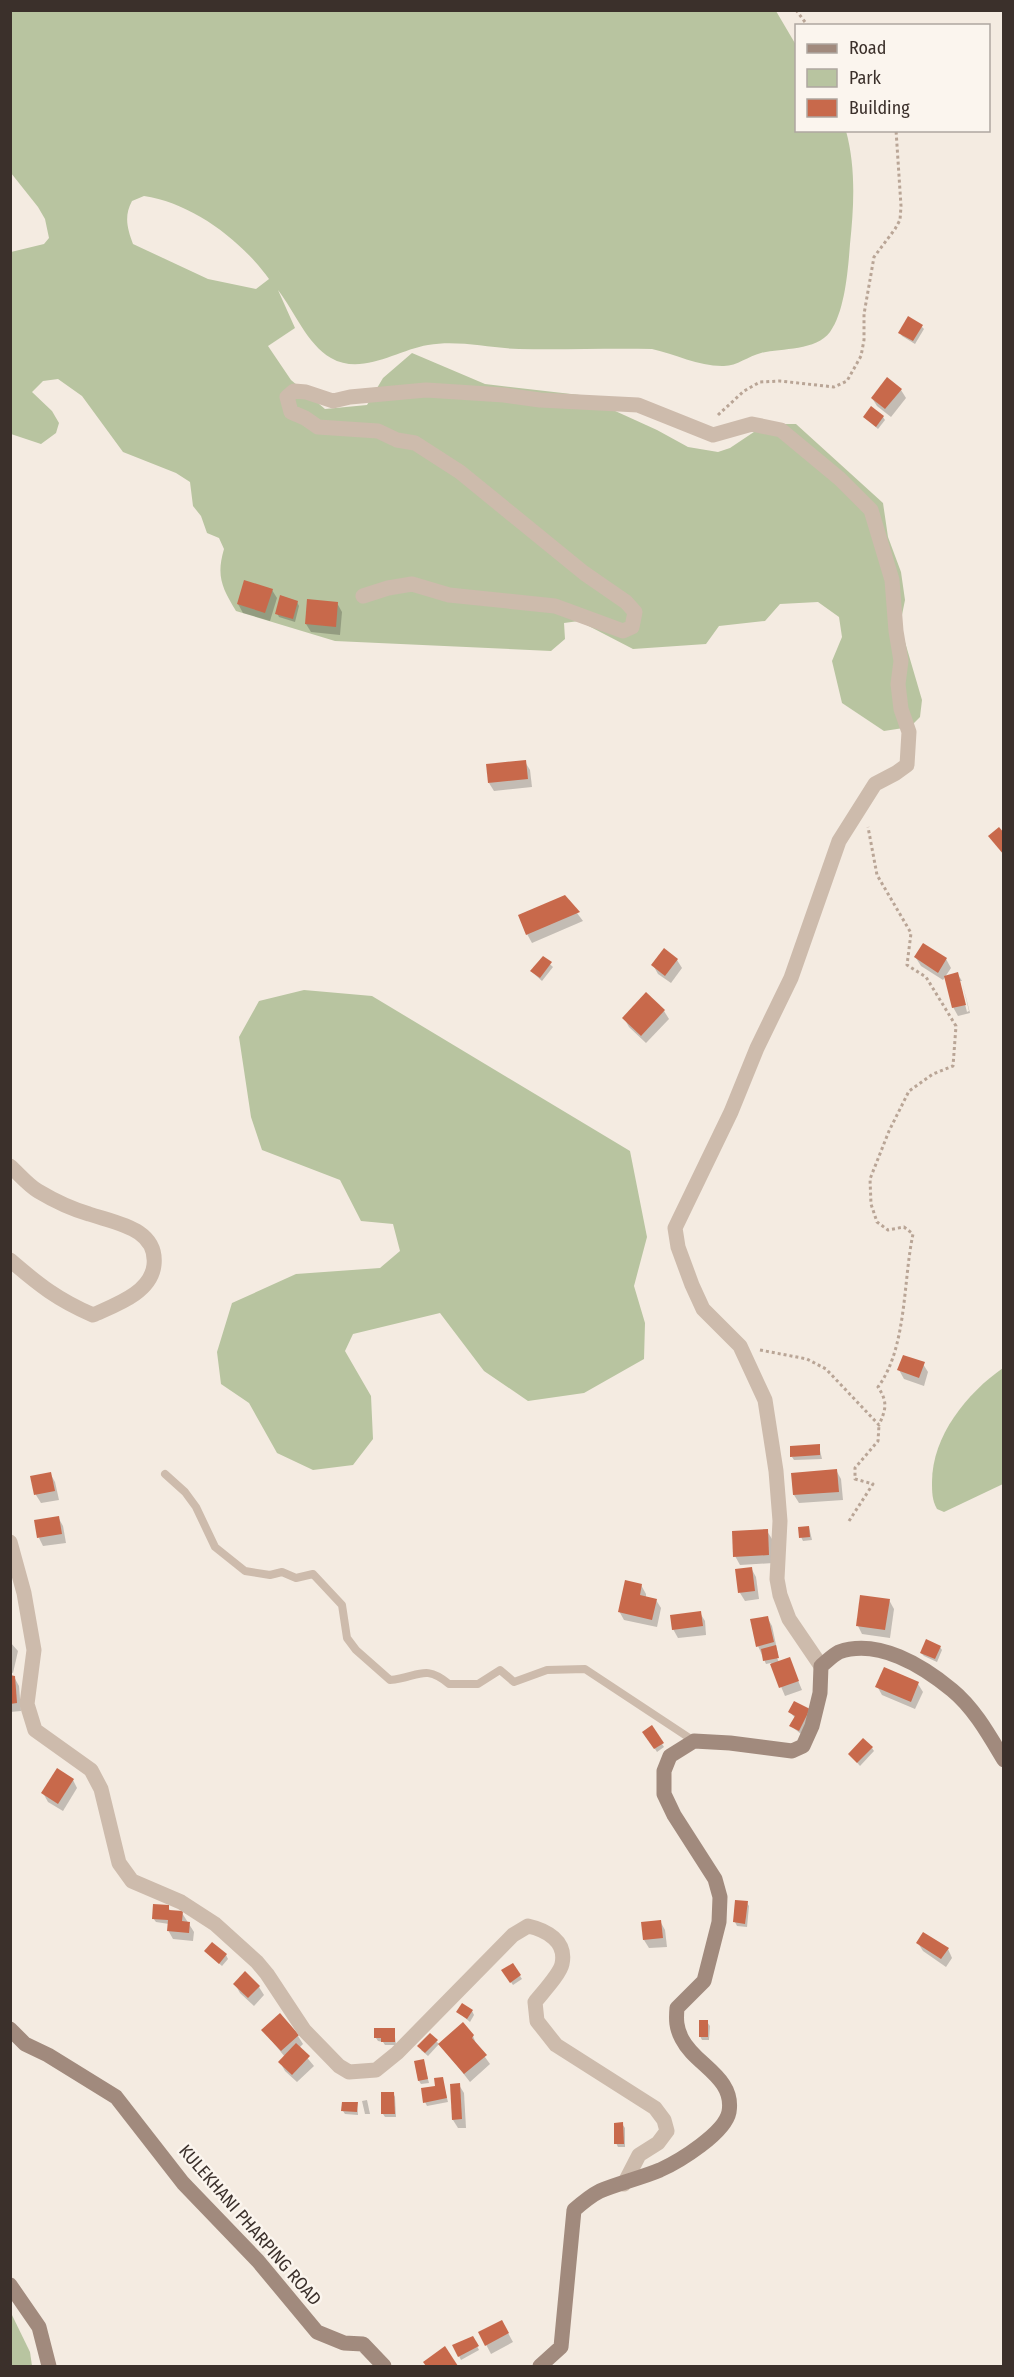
<svg xmlns="http://www.w3.org/2000/svg" width="1014" height="2377" font-family="'Fira Sans Condensed',sans-serif">
	<rect width="100%" height="100%" fill="#f4ebe1"/>
	<!-- green -->
	<g fill="#b8c4a0" fill-rule="evenodd">
		<path d="M11 11H776L796 45V130L846 131C856 167 854 207 850 244 848 270 845 311 830 332 816 351 781 348 761 353 748 356 736 367 722 366 698 366 675 354 652 349 607 348 563 350 519 349 488 348 459 340 428 345 397 350 362 376 331 358 307 344 295 312 278 290L295 328 268 346 291 380 325 409 367 405 383 378 412 353 485 384 580 395 657 430 688 447 718 452 730 448 766 424H796L883 503 888 537 901 572 905 600 900 625 922 700 920 717 910 727 884 731 842 703 832 661 842 637 839 617 818 602 780 604 765 621 719 626 706 644 633 649 579 621 564 623 565 639 551 651 335 641 236 611C222 588 216 576 224 549L219 538 207 533 201 516 193 506 190 482 176 473 123 452 82 396 58 379 43 381 32 392 52 411 59 423 56 433 41 444 11 434V252L44 244 49 238 45 219 38 207 11 173ZM144 196C192 203 241 240 269 279L256 289 208 279 133 244C127 228 124 216 132 201Z"/>
		<polygon points="304,990 372,996 630,1151 647,1237 634,1286 645,1323 644,1359 584,1393 528,1401 484,1371 440,1313 353,1334 345,1351 371,1396 373,1439 353,1465 313,1470 277,1453 249,1403 221,1384 217,1352 232,1303 296,1274 380,1268 400,1251 393,1224 361,1221 340,1180 262,1150 251,1117 239,1037 259,1001"/>
		<path d="M1003 1368V1484L944 1512 937 1509C932 1500 932 1492 932 1482 932 1436 967 1393 1003 1368Z"/>
		<polygon points="11,2313 30,2352 32,2366 11,2366"/>
	</g>
	<!-- shadow -->
	<g fill="#0003">
		<polygon points="921,326 924,329 915,344 902,336 900,333"/>
		<polygon points="901,390 906,398 891,417 877,406 872,398"/>
		<polygon points="864,417 883,417 885,420 878,429"/>
		<polygon points="272,590 277,598 270,621 243,613 238,604"/>
		<polygon points="297,602 299,606 295,622 279,617 277,613"/>
		<polygon points="337,603 342,612 340,635 311,632 306,624"/>
		<polygon points="525,762 530,770 532,787 494,791 489,783"/>
		<polygon points="565,897 583,921 532,943 527,934"/>
		<polygon points="543,958 553,967 542,981 532,972"/>
		<polygon points="916,958 946,959 951,968 943,980 921,966"/>
		<polygon points="677,960 682,968 671,983 658,974 653,965"/>
		<polygon points="957,973 962,981 959,981 967,1012 969,1011 962,982 970,1013 958,1016 953,1007"/>
		<polygon points="664,1011 669,1019 646,1043 629,1027 624,1018"/>
		<polygon points="923,1364 928,1372 924,1386 904,1379 899,1370"/>
		<polygon points="819,1446 822,1459 794,1460 792,1457"/>
		<polygon points="836,1470 841,1479 843,1500 799,1503 794,1495 793,1474"/>
		<polygon points="50,1473 55,1482 59,1500 41,1503 36,1495 32,1477"/>
		<polygon points="58,1517 63,1526 66,1543 43,1546 39,1538"/>
		<polygon points="809,1527 812,1540 803,1541 801,1537"/>
		<polygon points="767,1531 772,1539 773,1563 740,1565 735,1556"/>
		<polygon points="751,1568 756,1577 759,1599 745,1601 740,1593"/>
		<polygon points="641,1585 646,1594 646,1597 656,1600 661,1608 657,1627 624,1620 619,1611"/>
		<polygon points="889,1600 894,1609 890,1638 862,1634 858,1626"/>
		<polygon points="700,1613 705,1621 706,1635 678,1638 673,1629"/>
		<polygon points="767,1617 772,1626 778,1654 776,1650 774,1652 779,1662 789,1659 802,1690 785,1696 771,1663 766,1664 758,1646"/>
		<polygon points="10,1642 18,1651 13,1673 10,1672"/>
		<polygon points="940,1647 942,1650 937,1662 924,1656 921,1653"/>
		<polygon points="10,1677 14,1677 19,1686 21,1711 10,1712"/>
		<polygon points="918,1684 923,1692 915,1709 882,1695 877,1686"/>
		<polygon points="790,1712 811,1714 801,1734 791,1726 795,1718"/>
		<polygon points="651,1727 664,1747 657,1752 644,1732"/>
		<polygon points="872,1748 874,1751 860,1766 850,1754"/>
		<polygon points="73,1780 77,1788 63,1811 48,1802 43,1793"/>
		<polygon points="747,1903 749,1906 747,1927 737,1926 735,1922"/>
		<polygon points="168,1907 171,1912 182,1913 194,1932 193,1941 173,1939 168,1930 169,1924 156,1922 153,1918"/>
		<polygon points="660,1921 665,1930 667,1947 649,1948 644,1940"/>
		<polygon points="918,1943 948,1949 952,1958 946,1967 923,1951"/>
		<polygon points="206,1952 226,1955 228,1959 222,1966"/>
		<polygon points="513,1965 522,1979 513,1985 503,1971"/>
		<polygon points="235,1984 259,1987 264,1995 254,2006 240,1993"/>
		<polygon points="472,2011 474,2015 470,2022 458,2012"/>
		<polygon points="707,2022 710,2026 709,2040 702,2040 700,2036"/>
		<polygon points="463,2025 473,2036 477,2046 490,2064 470,2082 440,2044"/>
		<polygon points="394,2029 396,2045 385,2045 383,2042 378,2041 376,2038"/>
		<polygon points="263,2030 298,2036 303,2044 299,2048 314,2066 297,2082 285,2071 280,2062 285,2057"/>
		<polygon points="436,2041 439,2044 428,2056 421,2050"/>
		<polygon points="423,2060 429,2083 421,2084 419,2081"/>
		<polygon points="442,2078 448,2102 427,2106 425,2102"/>
		<polygon points="459,2085 464,2093 466,2128 458,2128 453,2120"/>
		<polygon points="393,2093 395,2097 396,2117 385,2117 383,2114"/>
		<polygon points="367,2100 370,2114 365,2114 362,2101"/>
		<polygon points="357,2104 358,2115 345,2114 343,2111"/>
		<polygon points="622,2124 625,2128 625,2147 618,2147 616,2143"/>
		<polygon points="502,2322 513,2342 491,2354 480,2333"/>
		<polygon points="473,2338 479,2350 461,2360 454,2346"/>
	</g>
	<!-- building -->
	<g fill="#c8694b">
		<polygon points="908,316 923,325 913,341 898,333"/>
		<polygon points="887,377 902,389 885,409 871,398"/>
		<polygon points="871,406 884,416 876,427 863,417"/>
		<polygon points="244,580 273,589 265,613 237,604"/>
		<polygon points="280,595 298,601 293,619 275,614"/>
		<polygon points="307,599 338,602 336,627 305,624"/>
		<polygon points="526,760 528,779 488,783 486,764"/>
		<polygon points="999,827 1004,833 1004,855 988,836"/>
		<polygon points="565,895 580,912 526,935 518,915"/>
		<polygon points="923,943 947,958 938,973 914,957"/>
		<polygon points="664,948 678,959 665,976 651,965"/>
		<polygon points="543,956 552,962 540,978 530,971"/>
		<polygon points="958,972 966,1005 952,1008 944,976"/>
		<polygon points="646,992 665,1010 641,1036 622,1018"/>
		<polygon points="903,1355 925,1362 919,1378 897,1370"/>
		<polygon points="820,1444 820,1455 790,1457 790,1446"/>
		<polygon points="837,1469 839,1492 793,1495 791,1473"/>
		<polygon points="51,1472 55,1491 34,1495 30,1476"/>
		<polygon points="59,1516 62,1534 37,1538 34,1520"/>
		<polygon points="809,1526 810,1537 799,1538 798,1527"/>
		<polygon points="768,1529 769,1555 733,1557 732,1531"/>
		<polygon points="752,1567 755,1591 738,1593 735,1569"/>
		<polygon points="625,1580 642,1584 640,1595 657,1599 652,1620 618,1612"/>
		<polygon points="860,1595 890,1599 885,1630 856,1626"/>
		<polygon points="701,1611 703,1626 672,1630 670,1615"/>
		<polygon points="768,1616 774,1642 756,1647 750,1619"/>
		<polygon points="926,1639 941,1646 935,1659 920,1653"/>
		<polygon points="776,1645 779,1658 763,1661 761,1649"/>
		<polygon points="790,1657 799,1681 779,1688 770,1664"/>
		<polygon points="884,1667 919,1682 911,1702 875,1687"/>
		<polygon points="10,1675 15,1676 17,1703 10,1704"/>
		<polygon points="794,1701 810,1709 799,1731 789,1726 795,1716 788,1712"/>
		<polygon points="652,1725 664,1743 654,1749 642,1732"/>
		<polygon points="863,1738 873,1747 857,1763 848,1754"/>
		<polygon points="57,1768 74,1779 58,1804 41,1793"/>
		<polygon points="735,1900 748,1901 745,1924 733,1922"/>
		<polygon points="153,1904 169,1905 169,1910 183,1911 182,1921 190,1922 189,1933 167,1931 168,1920 152,1919"/>
		<polygon points="661,1920 663,1938 643,1940 641,1922"/>
		<polygon points="923,1932 949,1948 941,1959 916,1943"/>
		<polygon points="212,1942 227,1954 219,1964 204,1951"/>
		<polygon points="513,1963 521,1975 510,1983 501,1970"/>
		<polygon points="245,1971 260,1986 248,1998 233,1984"/>
		<polygon points="462,2003 473,2010 467,2019 456,2012"/>
		<polygon points="280,2013 299,2035 281,2051 261,2030"/>
		<rect x="699" y="2020" width="9" height="17"/>
		<polygon points="463,2022 474,2035 472,2038 487,2055 464,2074 438,2044"/>
		<polygon points="374,2028 395,2028 395,2042 381,2042 381,2038 374,2038"/>
		<polygon points="430,2033 438,2040 425,2053 417,2046"/>
		<polygon points="296,2043 310,2056 292,2075 278,2062"/>
		<polygon points="424,2059 428,2079 418,2081 414,2061"/>
		<polygon points="443,2077 447,2098 423,2103 421,2088 435,2086 434,2078"/>
		<polygon points="460,2083 462,2119 452,2120 450,2084"/>
		<polygon points="381,2092 394,2092 395,2114 381,2114"/>
		<polygon points="342,2102 358,2102 357,2112 341,2111"/>
		<polygon points="623,2122 624,2144 614,2144 614,2123"/>
		<polygon points="502,2320 509,2333 485,2346 478,2332"/>
		<polygon points="473,2336 479,2346 458,2357 452,2345"/>
		<polygon points="445,2346 458,2366 426,2366 423,2362"/>
	</g>
	<g fill="none" stroke-linecap="round" stroke-linejoin="round">
		<!-- path -->
		<g stroke="#b9a596" stroke-width="3" stroke-dasharray="3 3" stroke-linecap="butt">
			<polyline points="796,10 808,26"/>
			<polyline points="718,415 744,391 760,382 780,381 834,387 847,381 861,356 864,340 864,314 874,257 895,229 900,220 901,206 896,130"/>
			<path d="M760 1350 807 1359 826 1369 879 1425C886 1409 888 1402 878 1387 907 1348 903 1281 913 1234L904 1227 888 1230 877 1222 871 1204 870 1179 889 1131 909 1091 933 1074 953 1066 956 1026 926 977 907 965 911 933 877 875 868 827"/>
			<polyline points="849,1521 873,1484 855,1479 855,1468 878,1441 879,1425"/>
		</g>
		<!-- lane -->
		<path stroke="#cdbbac" stroke-width="8" d="M165 1474 185 1492 196 1507 215 1547 245 1571 270 1575 282 1572 296 1578 313 1574 342 1605 347 1638 356 1650 390 1680C418 1678 424 1663 449 1684H478L500 1670 514 1682 547 1670 585 1669 694 1741"/>
		<!-- street -->
		<g stroke="#cdbbac" stroke-width="15">
			<polyline points="363,596 388,588 412,584 449,595 555,606 623,631 632,627 635,612 626,602 584,573 460,472 415,443 397,440 378,431 318,427 305,418 291,412 287,397 294,391 306,392 333,401 350,397 426,390 504,395 540,400 638,405 713,435 752,424 781,430 840,479 871,510 892,580 896,631 901,661 898,684 901,709 909,732 907,765 896,773 875,784 839,841 791,978 757,1048 731,1112 675,1228 678,1247 692,1285 703,1309 740,1346 765,1400 776,1471 780,1521 777,1579 780,1595 789,1619 821,1666"/>
			<path d="M10 1166C19 1174 28 1185 38 1191 53 1200 72 1209 89 1214 115 1223 158 1228 154 1265 151 1293 115 1305 93 1315 58 1300 39 1285 10 1260"/>
			<path d="M10 1542 24 1593 34 1650 27 1704 35 1730 91 1770 101 1789 119 1863 132 1881 181 1902 215 1924 257 1962 267 1974 304 2030 339 2066 349 2072 376 2070 397 2053 513 1935 528 1926C546 1930 567 1941 562 1964 560 1974 542 1993 535 2002L537 2021 556 2045 655 2108 664 2120 667 2131 658 2143 639 2155 624 2184"/>
		</g>
		<!-- secondary -->
		<g stroke="#a18a7d" stroke-width="15">
			<polyline points="10,2029 25,2044 48,2055 116,2097 183,2183 258,2261 317,2332 344,2343 363,2344 384,2366"/>
			<polyline points="10,2285 39,2327 49,2366"/>
			<path d="M540 2366 561 2347 574 2210C582 2203 590 2196 600 2191 619 2183 641 2178 660 2170 680 2161 725 2133 729 2112 735 2077 695 2065 682 2039 676 2028 676 2019 677 2008L704 1981 719 1922 720 1897 715 1879 674 1815 664 1794V1771L670 1756 694 1741 730 1743 792 1751 803 1746 812 1726 820 1693 821 1666C826 1662 833 1655 839 1652 878 1638 923 1666 952 1690 974 1708 989 1735 1004 1760"/>
		</g>
	</g>
	<g text-anchor="middle" stroke-width="5" stroke-linejoin="round" paint-order="stroke">
		<!-- street labels -->
		<g font-size="18" fill="#3b302b" stroke="#fbf5ee">
			<text transform="translate(250 2225) rotate(49)" y="6">KULEKHANI PHARPING ROAD</text>
		</g>
	</g>
	<!-- border -->
	<rect width="1014" height="2377" fill="none" stroke="#3b302b" stroke-width="24"/>
	<!-- legend -->
	<rect x="795" y="24" width="195" height="108" fill="#fbf5ee" stroke="#aea6a0" stroke-width="1.5"/>
	<rect x="807" y="44" width="30" height="9" fill="#a18a7d" stroke="#aea6a0" stroke-width="1.5"/>
	<text x="849" y="54" font-size="18" fill="#3b302b">Road</text>
	<rect x="807" y="69" width="30" height="18" fill="#b8c4a0" stroke="#aea6a0" stroke-width="1.5"/>
	<text x="849" y="84" font-size="18" fill="#3b302b">Park</text>
	<rect x="807" y="99" width="30" height="18" fill="#c8694b" stroke="#aea6a0" stroke-width="1.5"/>
	<text x="849" y="114" font-size="18" fill="#3b302b">Building</text>
</svg>
